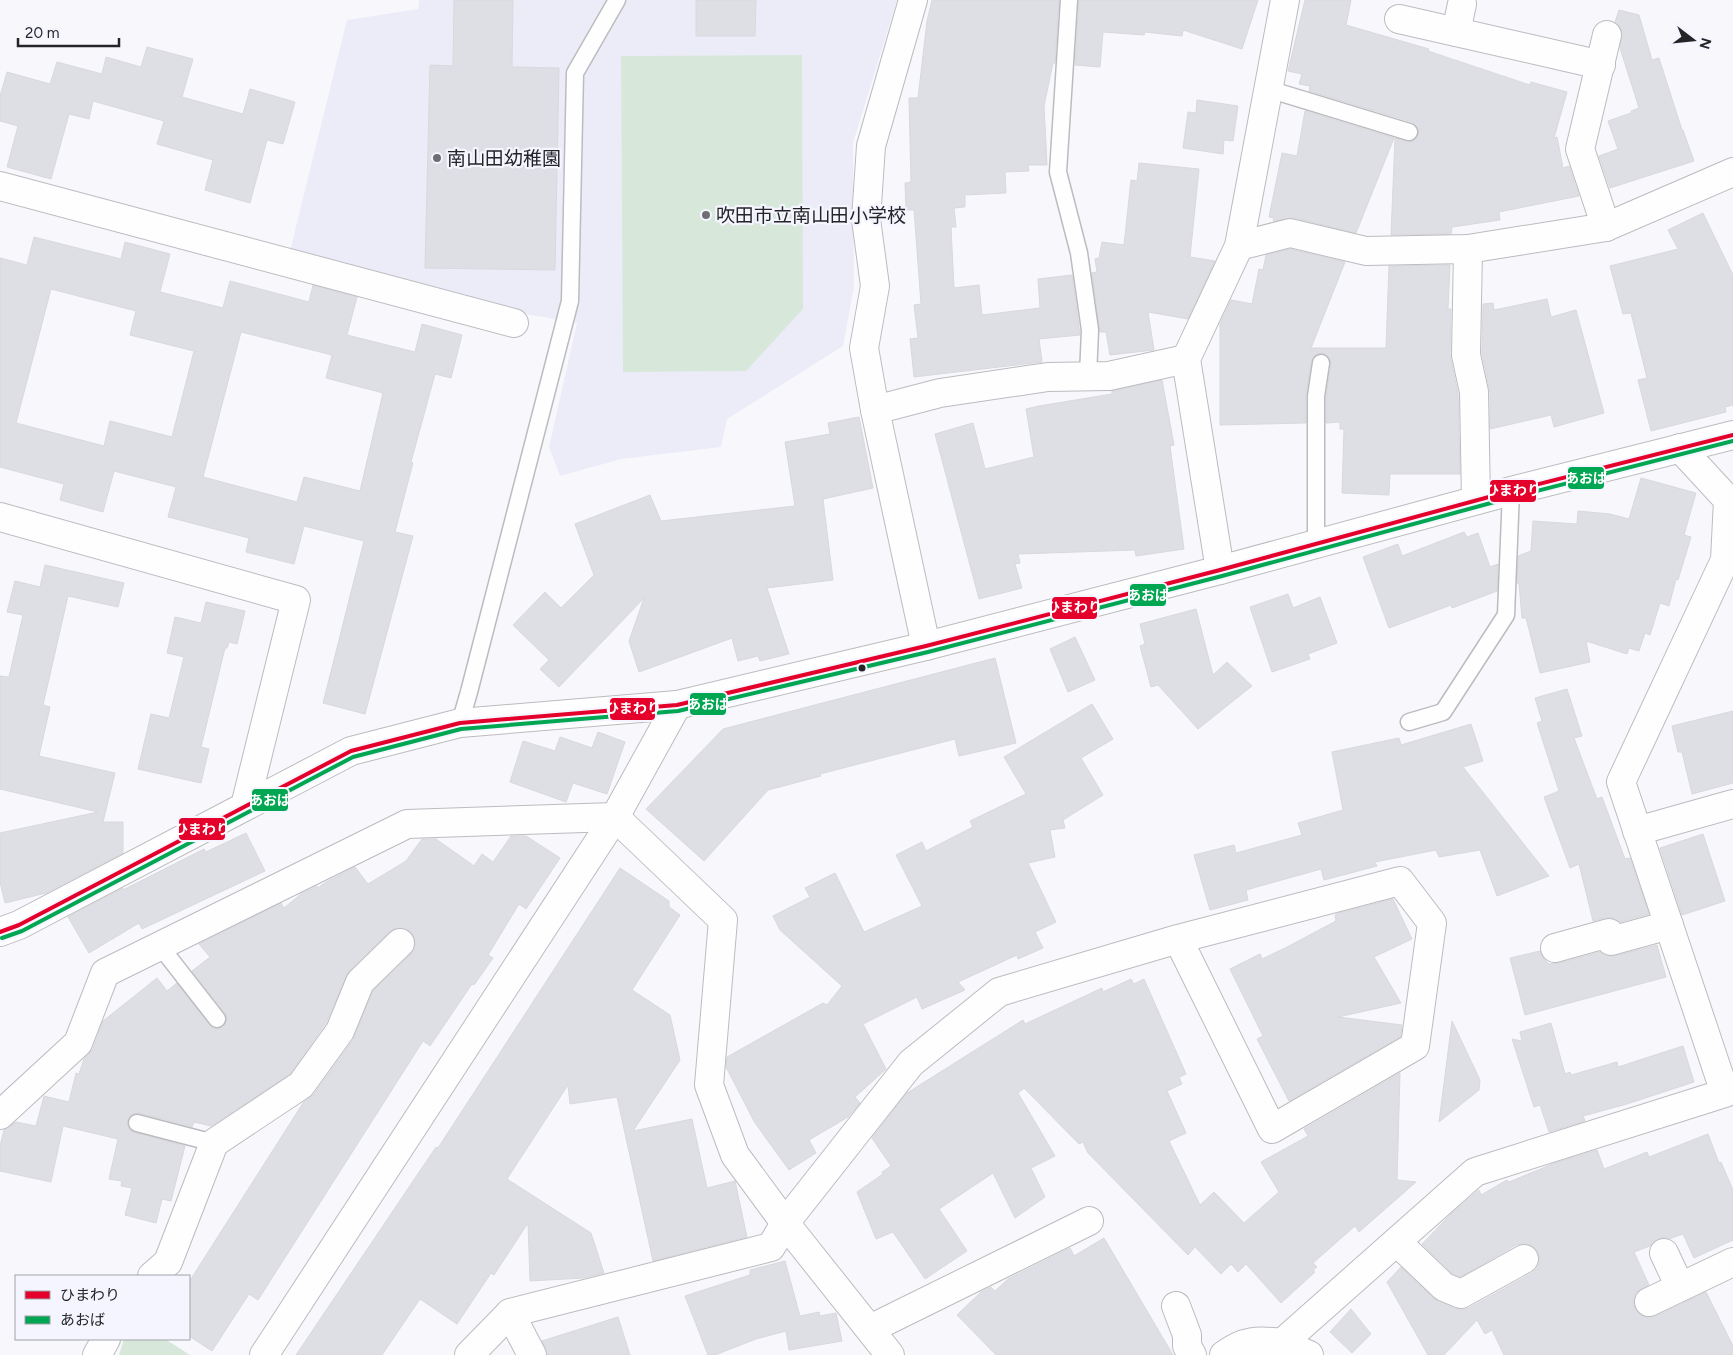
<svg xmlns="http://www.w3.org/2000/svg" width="1733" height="1355" font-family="Figtree,'Noto Sans JP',sans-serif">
	<rect width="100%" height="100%" fill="#f7f7fc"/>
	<!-- built -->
	<polygon fill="#ececf8" points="419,0 897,0 853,143 854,287 843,346 727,419 721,447 621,459 560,476 549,447 577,323 526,314 290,251 347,20 418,9"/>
	<!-- green -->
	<g fill="#d7e8db">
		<polygon points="802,55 803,309 746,371 623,372 621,56"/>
		<polygon points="124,1339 165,1339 190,1355 119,1355"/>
	</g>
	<!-- building -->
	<g fill="#dedee5" stroke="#d8d8dd" fill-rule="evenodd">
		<polygon points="454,0 513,0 512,67 559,68 555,270 425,268 430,65 453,66"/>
		<polygon points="696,0 756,0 755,36 696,36"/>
		<polygon points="932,0 1059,0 1055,63 1053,63 1044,106 1047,165 1028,165 1029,171 1005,172 1006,193 965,195 965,207 954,208 956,227 951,227 954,288 979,285 982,315 1040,308 1038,279 1072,275 1080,335 1039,339 1042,362 914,377 910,339 918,338 914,305 921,304 914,210 906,210 905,183 911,182 909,98 918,98 927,21"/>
		<polygon points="1079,0 1258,0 1242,49 1183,30 1182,36 1145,32 1144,35 1103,32 1100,67 1075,65"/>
		<polygon points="1305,0 1351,0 1346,25 1429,49 1428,51 1530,85 1531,82 1567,92 1554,138 1557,137 1563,168 1569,166 1579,196 1499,212 1500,220 1452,227 1451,234 1391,235 1395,138 1412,142 1418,135 1419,129 1412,122 1309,91 1310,86 1299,84 1302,74 1288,71"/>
		<polygon points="1619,10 1639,15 1652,60 1659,58 1682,130 1683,130 1694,161 1610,188 1599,156 1618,149 1608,121 1631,113 1631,111 1639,108 1620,48 1622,31 1615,22"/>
		<polygon points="147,47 193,59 182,97 243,114 250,89 295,102 283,144 267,140 250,203 205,190 213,160 157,144 164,121 93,101 89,119 69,114 51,179 7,167 18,126 0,121 0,96 7,72 50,84 57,62 102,74 106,57 141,67"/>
		<polygon points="1197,100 1238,106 1233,141 1224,140 1223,154 1183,148 1188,112 1196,113"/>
		<polygon points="1305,111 1394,138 1356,233 1294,218 1273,221 1274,218 1269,217 1282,153 1297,156"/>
		<polygon points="1139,163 1199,169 1190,257 1215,261 1188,319 1148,312 1154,350 1110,355 1106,332 1100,332 1092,273 1097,272 1095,259 1099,258 1102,242 1124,245 1131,180 1137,181"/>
		<polygon points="1703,213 1733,275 1733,405 1725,407 1726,412 1651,431 1638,380 1647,378 1631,313 1623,314 1610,266 1678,249 1668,230"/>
		<path d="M34 237 121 259 125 242 170 254 160 292 223 308 230 281 309 302 313 285 357 297 347 335 415 352 422 324 462 335 451 378 435 374 411 462 413 463 395 532 413 536 365 714 323 703 364 541 304 526 294 564 246 552 249 538 168 517 176 487 114 471 103 512 60 500 64 484 0 467V258L27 265ZM51 289 136 311 130 335 194 351 172 437 110 421 104 446 16 423ZM241 332 332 355 326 378 383 393 360 491 304 477 297 502 203 477Z"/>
		<polygon points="1290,249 1345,262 1311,348 1386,348 1389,266 1450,265 1448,309 1451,309 1450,355 1458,394 1460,474 1390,474 1389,495 1342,493 1344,429 1340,429 1340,422 1326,423 1326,397 1331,364 1330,359 1323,353 1317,354 1311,362 1306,395 1306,423 1220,425 1220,324 1231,300 1252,304 1259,269 1263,270 1266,255"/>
		<polygon points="1547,299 1551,317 1576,310 1604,413 1554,427 1551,415 1490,429 1490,392 1482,353 1483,304 1493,303 1494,310"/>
		<polygon points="1162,380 1174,445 1170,446 1184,549 1136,556 1135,550 1018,554 1020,563 1015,564 1022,588 979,599 935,434 973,423 985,469 1034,457 1026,409 1039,406 1112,394 1112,391"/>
		<polygon points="859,417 873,488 823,499 833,580 767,588 789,654 760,661 758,656 738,661 732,638 639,672 629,641 644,598 559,687 540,669 549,660 513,625 545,592 561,608 594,575 575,524 650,495 661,521 795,506 785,442 830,434 828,423"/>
		<polygon points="1641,478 1696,493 1684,535 1691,537 1678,580 1676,579 1669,606 1660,603 1650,635 1645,633 1639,651 1629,648 1627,654 1586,641 1590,662 1540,673 1526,618 1522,618 1519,583 1517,583 1518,556 1531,551 1533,521 1577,524 1578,511 1610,514 1629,519"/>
		<polygon points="1464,532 1467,537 1478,533 1490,567 1498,564 1497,591 1452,608 1451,605 1389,628 1363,557 1398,544 1402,556"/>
		<polygon points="45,565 124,583 118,607 68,596 43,705 50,707 39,756 115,773 103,822 123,822 123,853 46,893 5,903 0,882 0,833 98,812 0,789 0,676 9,677 23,615 7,612 15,581 40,587"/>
		<polygon points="1288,594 1293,608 1320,597 1337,643 1308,654 1310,659 1272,672 1250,607"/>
		<polygon points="206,602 245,611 237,644 229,642 227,648 225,648 201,747 209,749 201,783 138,769 151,714 169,718 184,657 167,653 175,617 201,623"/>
		<polygon points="1196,609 1213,675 1227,662 1252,686 1198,729 1158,685 1151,687 1140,646 1145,644 1140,624"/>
		<polygon points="1075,637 1095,680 1068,692 1050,649"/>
		<polygon points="995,658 1016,743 959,756 955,739 820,774 821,776 768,790 704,861 646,809 723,729"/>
		<polygon points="1567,689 1582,736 1574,738 1597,799 1602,797 1625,859 1630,858 1649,914 1620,922 1613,918 1605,918 1593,921 1579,864 1570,868 1544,797 1559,791 1537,723 1542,721 1535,698"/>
		<polygon points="1092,704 1113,739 1081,758 1103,795 1063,820 1065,828 1050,830 1055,857 1028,863 1056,922 1035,932 1043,948 1018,959 1017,955 958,982 965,990 922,1009 917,997 863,1024 886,1069 855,1097 860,1103 848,1117 809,1140 816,1153 789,1170 755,1123 726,1067 727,1057 823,1003 827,1005 842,986 780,930 773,916 810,897 805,888 835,873 864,932 922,906 896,855 922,842 926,851 973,827 970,821 1026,794 1004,757"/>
		<polygon points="1733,711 1733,783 1692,794 1682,752 1678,752 1672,726"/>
		<polygon points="1471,724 1483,761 1463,767 1549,876 1497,896 1480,850 1439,857 1436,850 1375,862 1377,866 1324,880 1321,869 1246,890 1248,900 1210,910 1194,855 1234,845 1236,853 1302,835 1298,823 1343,810 1332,752 1399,738 1401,745"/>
		<polygon points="598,732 625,742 607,794 573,783 566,802 510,782 523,741 555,751 560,737 592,748"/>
		<polygon points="246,833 265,871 142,929 139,923 89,953 68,917 123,888 123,890 204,849 206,852"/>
		<polygon points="1703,834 1725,901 1682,915 1660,848"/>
		<polygon points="511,836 526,836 560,858 526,909 519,904 488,955 493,958 474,985 472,984 430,1046 423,1041 258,1300 249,1294 212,1351 189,1336 189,1282 303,1103 314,1094 353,1040 373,991 411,954 415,948 415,940 411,932 404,928 396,928 389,932 349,971 326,1023 290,1074 211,1126 194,1122 192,1127 190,1126 139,1113 134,1114 130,1116 127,1125 130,1130 134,1132 185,1146 171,1201 162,1199 156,1223 125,1215 132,1188 121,1186 122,1181 109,1179 118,1139 63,1126 51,1182 0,1171 0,1146 4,1130 16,1122 36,1126 44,1096 69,1102 76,1073 79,1074 84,1059 93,1049 103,1021 157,978 167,991 177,983 213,1028 218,1029 224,1027 227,1018 225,1013 192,971 210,957 199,944 281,903 284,908 301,894 317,886 318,888 326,882 355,867 368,884 406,861 422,839 436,839 474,866 482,854 493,862"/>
		<polygon points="620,868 669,901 669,907 680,915 632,990 670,1015 680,1060 633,1131 692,1119 707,1188 735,1181 747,1237 653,1261 617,1097 570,1104 568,1085 507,1179 591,1233 604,1273 583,1278 530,1281 528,1223 494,1275 491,1273 457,1324 420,1299 382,1355 296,1355 436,1147 438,1148"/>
		<polygon points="1393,899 1412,939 1374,957 1401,1003 1338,1017 1402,1025 1401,1036 1289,1101 1257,1039 1263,1036 1230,969 1260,954 1262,959 1287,947 1336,921 1335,915 1339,913"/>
		<polygon points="1657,945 1666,977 1525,1015 1510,958 1540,951 1544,959 1549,964 1559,963 1600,952 1606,956 1615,956"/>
		<polygon points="1131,979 1134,984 1144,979 1186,1074 1179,1077 1182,1084 1167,1091 1186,1133 1169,1141 1200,1205 1214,1192 1244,1223 1279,1192 1261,1162 1308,1136 1304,1129 1400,1073 1397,1180 1416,1182 1359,1232 1355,1226 1313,1263 1317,1267 1313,1270 1315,1272 1281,1303 1246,1264 1238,1272 1231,1264 1221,1274 1195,1247 1188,1255 1088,1153 1083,1142 1079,1144 1024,1088 1018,1093 1055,1156 1031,1168 1045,1197 1015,1218 993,1173 939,1209 967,1251 925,1279 893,1232 876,1239 857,1192 883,1174 882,1172 891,1166 872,1138 907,1093 1023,1020 1025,1024 1102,988 1103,992"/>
		<polygon points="1452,1021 1480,1080 1479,1090 1439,1122"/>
		<polygon points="1551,1023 1565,1074 1570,1072 1571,1075 1617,1062 1618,1067 1683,1046 1694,1082 1627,1104 1583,1116 1585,1121 1549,1132 1540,1105 1534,1107 1512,1039 1522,1041 1520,1032"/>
		<polygon points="1708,1134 1719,1163 1721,1162 1733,1190 1733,1240 1694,1258 1683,1234 1669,1239 1665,1237 1658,1239 1650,1246 1634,1252 1649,1285 1636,1293 1633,1301 1635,1308 1640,1315 1648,1318 1656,1316 1706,1292 1733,1346 1733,1355 1504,1355 1492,1330 1485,1334 1477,1320 1444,1355 1428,1355 1387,1282 1401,1267 1433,1298 1455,1308 1461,1310 1469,1308 1532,1273 1538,1267 1540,1259 1537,1251 1532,1245 1524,1243 1516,1245 1460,1277 1453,1274 1422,1244 1451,1214 1479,1190 1481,1195 1507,1180 1509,1182 1555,1163 1597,1150 1604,1169 1647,1152 1649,1157"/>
		<polygon points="1104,1238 1173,1355 996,1355 957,1315 981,1292 991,1287 995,1291 1008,1279 1070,1248 1074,1256"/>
		<polygon points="785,1261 800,1316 819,1312 820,1316 836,1313 842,1341 789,1350 786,1331 756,1339 715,1355 708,1355 685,1296 750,1275 750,1270"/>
		<polygon points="1351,1309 1371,1334 1352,1353 1330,1332"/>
		<polygon points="618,1317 630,1355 548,1355 542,1341"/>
	</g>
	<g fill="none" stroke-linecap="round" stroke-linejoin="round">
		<!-- lane casing -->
		<g stroke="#bcbcc0" stroke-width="19">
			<g id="lane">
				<polyline points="1069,0 1058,172 1079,253 1090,330 1088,376"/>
				<polyline points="1268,89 1409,132"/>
				<polyline points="1316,544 1316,396 1321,363"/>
				<polyline points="1409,722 1443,712 1506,615 1511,491"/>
				<polyline points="460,723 469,692 570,301 575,73 617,0"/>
				<polyline points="160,946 217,1019"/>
				<polyline points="137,1123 214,1143"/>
			</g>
		</g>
		<!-- street casing -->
		<g stroke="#bcbcc0" stroke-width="30">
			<g id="street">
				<polyline points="913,0 871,146 866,219 875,286 864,348 875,410 926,646"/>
				<polyline points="1399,19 1601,65"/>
				<polyline points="1456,32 1462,4"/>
				<polyline points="0,186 514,323"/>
				<polyline points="1606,227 1580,149 1607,35"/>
				<polyline points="1239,246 1290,233 1366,251 1468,249 1606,227 1733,172"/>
				<polyline points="1468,249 1466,355 1474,392 1476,500"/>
				<polyline points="875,410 940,393 1048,377 1109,376 1186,359"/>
				<polyline points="0,517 296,600 245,806"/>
				<polyline points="1220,570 1186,359 1239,246 1285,0"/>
				<polyline points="1637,831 1733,804"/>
				<polyline points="0,932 19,925 351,751 460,723 677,705 926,646 1220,570 1511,491 1733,435"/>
				<polyline points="1555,948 1609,933 1611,941 1669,925"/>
				<polyline points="0,1115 78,1043 105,973 407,824 615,817 723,920 709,1085 735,1155 785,1223 890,1355"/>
				<polyline points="1397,1242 1444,1287 1461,1294 1524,1259"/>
				<polyline points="1664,1253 1680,1287"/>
				<polyline points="152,1276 168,1262 214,1143 301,1085 340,1031 360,982 400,943"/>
				<polyline points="1649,1302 1733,1262"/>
				<polyline points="1176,1306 1187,1335 1187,1346 1192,1355"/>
				<polyline points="510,1313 532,1355"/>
				<polyline points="870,1329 1089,1221"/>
				<polyline points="1282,1343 1309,1355"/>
				<polyline points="97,1355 106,1339"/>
				<polyline points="264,1355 615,817 677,705"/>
				<polyline points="469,1355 510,1313 771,1247 785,1223 911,1063 999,992 1178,939 1400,881 1432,923 1415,1046 1272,1129 1178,939"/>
				<path d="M1224 1355C1244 1340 1258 1340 1282 1343L1475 1172 1725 1093 1621 782 1725 560 1728 500 1680 448"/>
			</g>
		</g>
		<!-- lane -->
		<use href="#lane" stroke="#fefeff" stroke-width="16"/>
		<!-- street -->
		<use href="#street" stroke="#fefeff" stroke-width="28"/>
		<!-- bus-1 casing -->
		<g stroke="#f4f5ff" stroke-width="8">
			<polyline id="bus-1" points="0,932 19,925 351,751 460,723 677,705 926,646 1220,570 1511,491 1733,435"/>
		</g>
		<!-- bus-2 casing -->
		<g stroke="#f4f5ff" stroke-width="8">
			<polyline id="bus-2" points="2,938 22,931 353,757 461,729 678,711 928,652 1222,576 1513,497 1733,441"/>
		</g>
		<!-- bus-1 -->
		<use href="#bus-1" stroke="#e4002b" stroke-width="4"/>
		<!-- bus-2 -->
		<use href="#bus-2" stroke="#00a651" stroke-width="4"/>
	</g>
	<!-- markers -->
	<g fill="#6e6e72" stroke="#f4f5ff" stroke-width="2">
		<circle cx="437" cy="158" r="5"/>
		<circle cx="706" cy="215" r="5"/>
	</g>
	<circle fill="#252528" stroke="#f4f5ff" stroke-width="2" cx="862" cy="668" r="4.5"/>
	<g text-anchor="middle" stroke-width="4.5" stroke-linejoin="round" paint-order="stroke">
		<!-- poi labels -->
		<g font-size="19" fill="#252528" stroke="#f4f5ff" text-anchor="start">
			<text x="447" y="165">南山田幼稚園</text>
			<text x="716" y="222">吹田市立南山田小学校</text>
		</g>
	</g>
	<g stroke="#f4f5ff" stroke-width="2">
		<rect x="1567" y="466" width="38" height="24" rx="5" fill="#00a651"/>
		<rect x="1489" y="479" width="48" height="24" rx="5" fill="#e4002b"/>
		<rect x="1129" y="583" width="38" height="24" rx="5" fill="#00a651"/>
		<rect x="1051" y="596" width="47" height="24" rx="5" fill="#e4002b"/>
		<rect x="689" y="692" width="38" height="24" rx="5" fill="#00a651"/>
		<rect x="609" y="697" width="47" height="24" rx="5" fill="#e4002b"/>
		<rect x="251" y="788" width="38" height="24" rx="5" fill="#00a651"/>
		<rect x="178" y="817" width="48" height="24" rx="5" fill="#e4002b"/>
	</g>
	<g font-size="14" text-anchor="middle" font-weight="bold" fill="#fff">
		<text x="1586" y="483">あおば</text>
		<text x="1513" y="495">ひまわり</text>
		<text x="1148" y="600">あおば</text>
		<text x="1074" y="612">ひまわり</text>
		<text x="708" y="709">あおば</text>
		<text x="633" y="713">ひまわり</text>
		<text x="270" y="805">あおば</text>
		<text x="202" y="834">ひまわり</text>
	</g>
	<!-- legend -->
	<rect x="15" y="1275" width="175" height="65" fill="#f4f5ff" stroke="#a1a2a9"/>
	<rect x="25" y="1291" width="25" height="8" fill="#e4002b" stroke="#a1a2a9"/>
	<text x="60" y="1300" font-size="15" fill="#252528">ひまわり</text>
	<rect x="25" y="1316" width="25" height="8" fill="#00a651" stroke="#a1a2a9"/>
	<text x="60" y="1325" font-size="15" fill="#252528">あおば</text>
	<!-- north arrow -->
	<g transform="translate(1693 40) rotate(106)" stroke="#f4f5ff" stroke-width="4" paint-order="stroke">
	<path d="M0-4L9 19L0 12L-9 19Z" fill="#252528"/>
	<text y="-8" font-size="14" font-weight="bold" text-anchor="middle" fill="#252528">N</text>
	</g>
	<!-- scale -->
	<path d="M18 38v8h101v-8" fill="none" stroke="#252528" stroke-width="2.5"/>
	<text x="25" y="38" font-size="15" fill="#252528" stroke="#f4f5ff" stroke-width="4" paint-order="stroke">20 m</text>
</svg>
